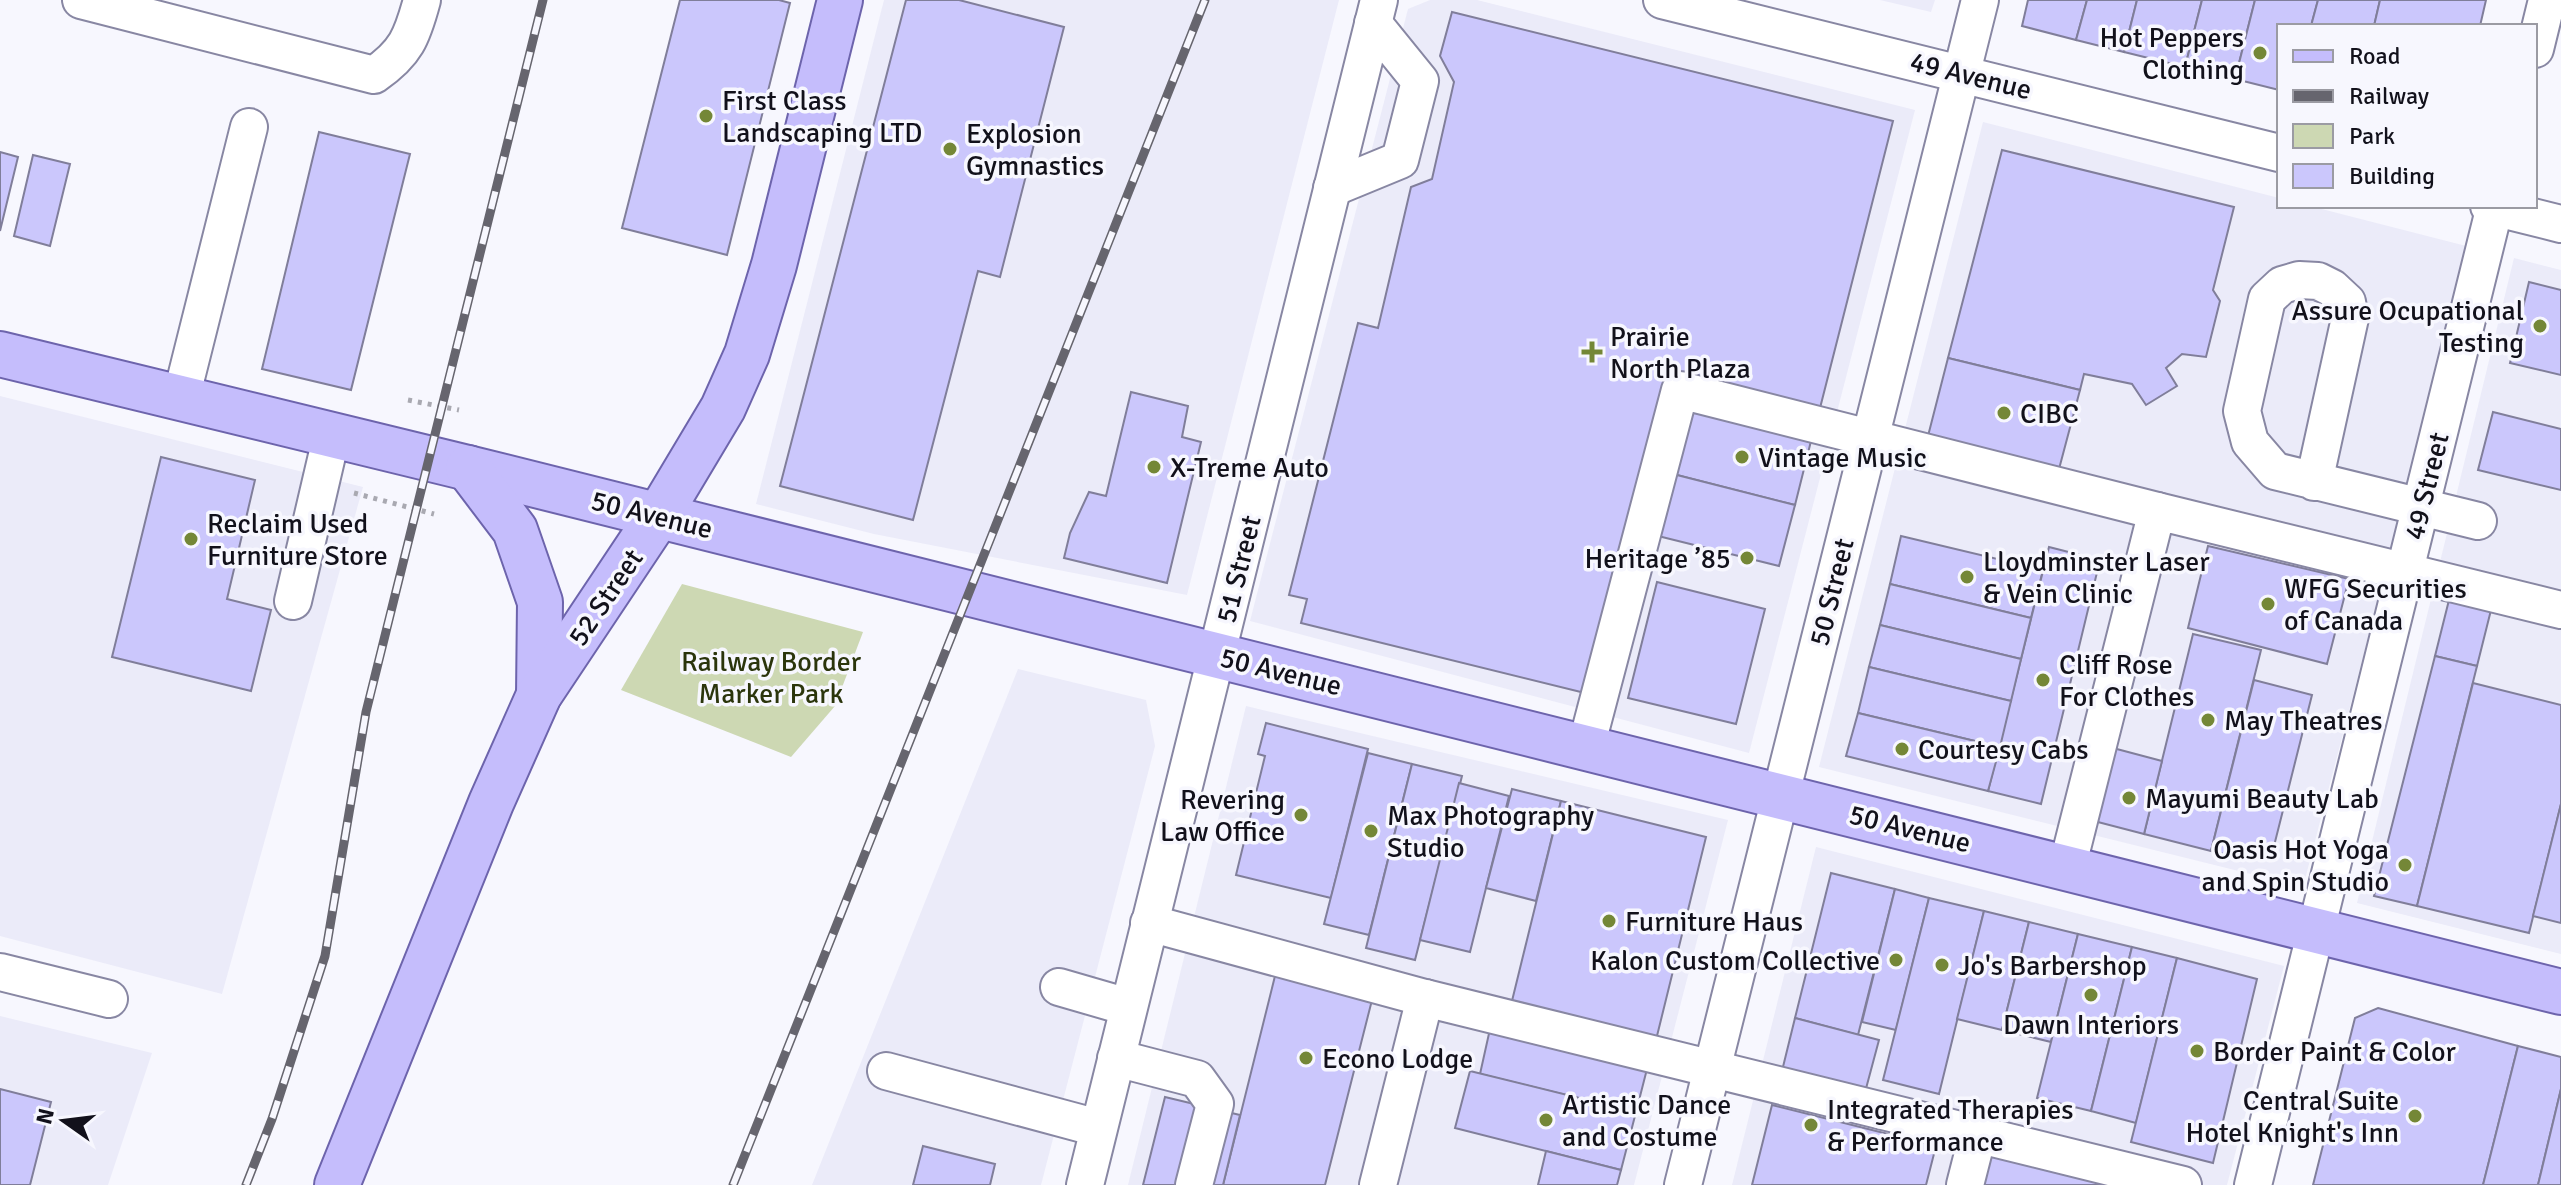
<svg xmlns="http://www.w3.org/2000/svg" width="2561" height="1185" font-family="Signika,sans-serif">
	<rect width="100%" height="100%" fill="#f7f7fe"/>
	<!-- built -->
	<g fill="#ebebf9">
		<polygon points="884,0 1339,0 1187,595 874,534 756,504"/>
		<polygon points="1430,0 1477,0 1915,110 1749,753 1250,621 1408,9"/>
		<polygon points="1880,0 1935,0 1931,12"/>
		<polygon points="1983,122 2279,198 2279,206 2310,206 2470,247 2303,887 1819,767"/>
		<polygon points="2514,258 2561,270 2561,954 2357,903"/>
		<polygon points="0,396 363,487 222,994 0,936"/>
		<polygon points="1018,669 1146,700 1155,746 1041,1185 812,1185"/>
		<polygon points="1246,706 1728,820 1634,1185 1128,1185"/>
		<polygon points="1816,847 2284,966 2227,1185 1732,1185"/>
		<polygon points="0,1016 152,1053 108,1185 0,1185"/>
	</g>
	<!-- green -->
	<polygon fill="#cdd8b3" points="682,584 863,632 835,706 791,757 621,690"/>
	<!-- building -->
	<g fill="#cbc7fc" stroke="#807e9a" stroke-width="2">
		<polygon points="680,0 779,0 790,3 727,255 622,228"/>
		<polygon points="906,0 959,0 1064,27 1000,277 978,271 913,520 780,486"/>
		<polygon points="2028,0 2087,0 2076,40 2022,26"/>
		<polygon points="2087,0 2137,0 2124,52 2076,40"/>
		<polygon points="2137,0 2202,0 2185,67 2124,52"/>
		<polygon points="2202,0 2255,0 2235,79 2185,67"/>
		<polygon points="2255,0 2318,0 2311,26 2279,26 2279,90 2235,79"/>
		<polygon points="2318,0 2380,0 2374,26 2311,26"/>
		<polygon points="2380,0 2486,0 2480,26 2374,26"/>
		<polygon points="1452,12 1893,121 1819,412 1671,376 1589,694 1301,623 1307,599 1289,595 1358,323 1378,328 1411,187 1432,179 1454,82 1440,56"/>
		<polygon points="319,132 410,154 351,390 262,369"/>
		<polygon points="2002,150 2234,207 2213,290 2220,301 2206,357 2182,354 2166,368 2177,386 2146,405 2132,384 2084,374 2080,390 1948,358"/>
		<polygon points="0,152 18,157 0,231"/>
		<polygon points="33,155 70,164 50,246 14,236"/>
		<polygon points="2529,282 2561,290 2561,375 2510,363"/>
		<polygon points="1948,358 2080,390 2059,469 1928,436"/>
		<polygon points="1131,392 1188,406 1182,437 1201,442 1167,583 1064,558 1070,533 1089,492 1106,496"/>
		<polygon points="1689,410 1811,441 1795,505 1673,474"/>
		<polygon points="2493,412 2561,429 2561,490 2478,470"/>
		<polygon points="161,457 255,480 227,599 271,610 251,691 112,657"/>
		<polygon points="1673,474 1795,505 1779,566 1658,536"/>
		<polygon points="1901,536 2043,570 2031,618 1890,584"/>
		<polygon points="2208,546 2349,579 2327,664 2188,628"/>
		<polygon points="2049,547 2100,560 2041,804 1988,791"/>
		<polygon points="1657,582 1765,609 1736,724 1628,698"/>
		<polygon points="1890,584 2031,618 2021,659 1880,625"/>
		<polygon points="2449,600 2491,610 2477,666 2435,656"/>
		<polygon points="1880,625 2021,659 2011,701 1869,667"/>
		<polygon points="2193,634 2261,650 2211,851 2144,834"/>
		<polygon points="2435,656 2477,666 2417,906 2374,896"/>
		<polygon points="1869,667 2011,701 2000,747 1858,713"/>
		<polygon points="2254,680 2312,695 2274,846 2253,861 2211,851"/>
		<polygon points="2473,683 2561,705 2561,804 2529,933 2417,906"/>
		<polygon points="1858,713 2000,747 1988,791 1846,756"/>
		<polygon points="1266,723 1368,749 1331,898 1236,875 1265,756 1258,754"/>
		<polygon points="2113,748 2162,761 2144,834 2094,821"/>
		<polygon points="1368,753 1412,764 1369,935 1324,924"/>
		<polygon points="1412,764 1462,776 1415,960 1366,948"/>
		<polygon points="1459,783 1509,796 1470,952 1420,940"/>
		<polygon points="1512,789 1561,801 1536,901 1486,888"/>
		<polygon points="1561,801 1706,837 1656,1040 1511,1005"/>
		<polygon points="2561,804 2561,923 2533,916"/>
		<polygon points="1831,873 1895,889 1858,1035 1795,1018"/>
		<polygon points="1895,889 1929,898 1896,1030 1862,1022"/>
		<polygon points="1929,898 1984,911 1939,1094 1883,1080"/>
		<polygon points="1984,911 2029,922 2002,1030 1957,1019"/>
		<polygon points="2029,922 2078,934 2051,1042 2002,1030"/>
		<polygon points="2078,934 2132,947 2091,1111 2037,1098"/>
		<polygon points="2132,947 2177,958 2136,1123 2091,1111"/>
		<polygon points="2177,958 2257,979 2213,1163 2131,1142"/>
		<polygon points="1275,976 1372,1000 1325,1185 1223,1185"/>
		<polygon points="2378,1008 2518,1046 2483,1185 2313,1185 2355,1018"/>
		<polygon points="1795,1018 1879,1040 1864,1096 1781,1075"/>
		<polygon points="1490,1029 1647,1069 1636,1112 1480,1074"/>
		<polygon points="2518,1046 2561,1057 2561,1089 2538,1185 2483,1185"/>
		<polygon points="1470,1071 1636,1112 1621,1170 1455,1128"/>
		<polygon points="0,1089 51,1102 30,1185 0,1185"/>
		<polygon points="2561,1089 2561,1185 2538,1185"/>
		<polygon points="1165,1097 1240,1115 1223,1185 1143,1185"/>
		<polygon points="1772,1105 1936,1146 1926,1185 1752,1185"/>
		<polygon points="923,1146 995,1164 990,1185 913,1185"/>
		<polygon points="1546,1151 1621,1170 1617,1185 1538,1185"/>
		<polygon points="1991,1155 2107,1185 1984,1185"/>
	</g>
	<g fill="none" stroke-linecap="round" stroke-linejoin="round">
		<!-- minor casing -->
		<g stroke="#8887a3" stroke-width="40">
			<g id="minor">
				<path d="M81 0 374 75C406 53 412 37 422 0"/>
				<polyline points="1662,0 2279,153"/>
				<polyline points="2535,49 2547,0"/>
				<polyline points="1332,188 1400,160 1420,81 1373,23"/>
				<polyline points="2489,206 2561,224"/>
				<polyline points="181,398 249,127"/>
				<polyline points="2314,482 2350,318 2347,302 2332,288 2318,281 2299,280 2282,285 2267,299 2242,411 2250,442 2275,471 2478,521"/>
				<polyline points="293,601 332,434"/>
				<polyline points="1586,747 1680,390 2157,511"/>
				<polyline points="2067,868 2157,511 2561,610"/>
				<polyline points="1149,923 1425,998 2183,1185"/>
				<polyline points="0,972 109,999"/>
				<polyline points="1059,987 1128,1007"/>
				<polyline points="1116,1058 1197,1079 1215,1104 1194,1185"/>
				<polyline points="886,1071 1098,1128"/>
				<polyline points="1085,1185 1379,0"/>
				<polyline points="1378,1185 1425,998"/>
				<polyline points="1683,1185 1980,0"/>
				<polyline points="1965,1185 1978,1134"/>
				<polyline points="2253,1185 2495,206"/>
			</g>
		</g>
		<!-- major casing -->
		<g stroke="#6d64ac" stroke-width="48">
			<g id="major">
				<polyline points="0,354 468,468 2561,992"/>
				<polyline points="468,468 515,530 540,602 539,695"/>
				<polyline points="337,1185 491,803 539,695 659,515 723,408 747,354 774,265 840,0"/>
			</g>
		</g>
		<!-- path -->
		<g stroke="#a9a9b1" stroke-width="5" stroke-dasharray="4 6" stroke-linecap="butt">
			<polyline points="408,400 459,410"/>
			<polyline points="354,493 434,514"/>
		</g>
		<!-- minor -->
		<use href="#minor" stroke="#fff" stroke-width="36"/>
		<!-- major -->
		<use href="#major" stroke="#c5bdfc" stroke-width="44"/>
		<!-- rail casing -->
		<g stroke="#66656e" stroke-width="9">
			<g id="rail">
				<polyline points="246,1185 272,1119 325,956 366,712 543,0"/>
				<polyline points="733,1185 1205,0"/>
			</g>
		</g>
		<!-- rail -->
		<use href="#rail" stroke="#f7f7fe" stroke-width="6" stroke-dasharray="18" stroke-linecap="butt"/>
	</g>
	<!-- markers -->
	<g fill="#748737" stroke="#f7f7fe" stroke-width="3">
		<circle cx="2260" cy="53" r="8"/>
		<circle cx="706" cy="116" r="8"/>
		<circle cx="950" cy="149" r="8"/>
		<circle cx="2540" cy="326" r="8"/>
		<path d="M1588 340h8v8h8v8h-8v8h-8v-8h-8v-8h8z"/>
		<circle cx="2004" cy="413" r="8"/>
		<circle cx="1742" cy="457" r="8"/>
		<circle cx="1154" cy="467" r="8"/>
		<circle cx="191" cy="539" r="8"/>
		<circle cx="1747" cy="558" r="8"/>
		<circle cx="1967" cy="577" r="8"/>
		<circle cx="2268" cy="604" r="8"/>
		<circle cx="2043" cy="680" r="8"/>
		<circle cx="2208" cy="720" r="8"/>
		<circle cx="1902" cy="749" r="8"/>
		<circle cx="2129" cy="798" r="8"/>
		<circle cx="1301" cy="815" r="8"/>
		<circle cx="1371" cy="831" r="8"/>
		<circle cx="2405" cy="865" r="8"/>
		<circle cx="1609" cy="921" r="8"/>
		<circle cx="1896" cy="960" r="8"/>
		<circle cx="1942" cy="965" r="8"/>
		<circle cx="2091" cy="995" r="8"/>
		<circle cx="2197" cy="1051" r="8"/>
		<circle cx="1306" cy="1058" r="8"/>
		<circle cx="2415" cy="1116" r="8"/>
		<circle cx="1546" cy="1120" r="8"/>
		<circle cx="1811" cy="1125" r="8"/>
	</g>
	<g text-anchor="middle" stroke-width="7" stroke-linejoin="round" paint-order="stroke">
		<!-- poi labels -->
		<g font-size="28" fill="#12111b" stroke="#f7f7fe" text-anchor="start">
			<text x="2244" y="47" text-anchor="end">Hot Peppers<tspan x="2244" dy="32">Clothing</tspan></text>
			<text x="722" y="110">First Class<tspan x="722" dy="32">Landscaping LTD</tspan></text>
			<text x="966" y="143">Explosion<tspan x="966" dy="32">Gymnastics</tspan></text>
			<text x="2524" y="320" text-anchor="end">Assure Ocupational<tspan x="2524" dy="32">Testing</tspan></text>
			<text x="1610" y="346">Prairie<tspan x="1610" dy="32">North Plaza</tspan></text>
			<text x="2020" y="423">CIBC</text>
			<text x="1758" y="467">Vintage Music</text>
			<text x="1170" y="477">X-Treme Auto</text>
			<text x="207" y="533">Reclaim Used<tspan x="207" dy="32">Furniture Store</tspan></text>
			<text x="1731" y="568" text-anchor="end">Heritage ’85</text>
			<text x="1983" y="571">Lloydminster Laser<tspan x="1983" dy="32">&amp; Vein Clinic</tspan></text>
			<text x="2284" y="598">WFG Securities<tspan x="2284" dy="32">of Canada</tspan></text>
			<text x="2059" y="674">Cliff Rose<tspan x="2059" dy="32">For Clothes</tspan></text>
			<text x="2224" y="730">May Theatres</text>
			<text x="1918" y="759">Courtesy Cabs</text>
			<text x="2145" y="808">Mayumi Beauty Lab</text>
			<text x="1285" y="809" text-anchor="end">Revering<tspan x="1285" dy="32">Law Office</tspan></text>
			<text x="1387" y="825">Max Photography<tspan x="1387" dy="32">Studio</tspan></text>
			<text x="2389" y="859" text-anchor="end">Oasis Hot Yoga<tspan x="2389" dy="32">and Spin Studio</tspan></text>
			<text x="1625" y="931">Furniture Haus</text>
			<text x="1880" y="970" text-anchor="end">Kalon Custom Collective</text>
			<text x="1958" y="975">Jo's Barbershop</text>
			<text x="2091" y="1034" text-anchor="middle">Dawn Interiors</text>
			<text x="2213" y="1061">Border Paint &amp; Color</text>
			<text x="1322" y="1068">Econo Lodge</text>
			<text x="2399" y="1110" text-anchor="end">Central Suite<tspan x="2399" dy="32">Hotel Knight's Inn</tspan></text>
			<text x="1562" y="1114">Artistic Dance<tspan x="1562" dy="32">and Costume</tspan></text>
			<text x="1827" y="1119">Integrated Therapies<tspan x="1827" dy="32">&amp; Performance</tspan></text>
		</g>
		<!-- street labels -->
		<g font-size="28" fill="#12111b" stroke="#f7f7fe">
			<text transform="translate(1971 75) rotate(14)" y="10">49 Avenue</text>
			<text transform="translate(2426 486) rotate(-76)" y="10">49 Street</text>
			<text transform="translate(652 514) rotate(14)" y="10">50 Avenue</text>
			<text transform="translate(1238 569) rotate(-76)" y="10">51 Street</text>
			<text transform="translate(1831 592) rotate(-76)" y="10">50 Street</text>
			<text transform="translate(605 597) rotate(-56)" y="10">52 Street</text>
			<text transform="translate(1281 671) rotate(14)" y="10">50 Avenue</text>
			<text transform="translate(1910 828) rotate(14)" y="10">50 Avenue</text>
		</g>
		<!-- park labels -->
		<g font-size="28" fill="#2b350c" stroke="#f7f7fe">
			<text x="771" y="671">Railway Border<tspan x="771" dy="32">Marker Park</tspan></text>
		</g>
	</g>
	<!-- legend -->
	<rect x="2277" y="24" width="260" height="184" fill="#f7f7fe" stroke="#9b9ba3" stroke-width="2"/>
	<rect x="2293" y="50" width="40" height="12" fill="#c5bdfc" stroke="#9b9ba3" stroke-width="2"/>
	<text x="2349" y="64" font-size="24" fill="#12111b">Road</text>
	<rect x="2293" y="90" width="40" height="12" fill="#66656e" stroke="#9b9ba3" stroke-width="2"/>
	<text x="2349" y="104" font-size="24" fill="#12111b">Railway</text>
	<rect x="2293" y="124" width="40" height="24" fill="#cdd8b3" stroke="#9b9ba3" stroke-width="2"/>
	<text x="2349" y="144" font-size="24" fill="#12111b">Park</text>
	<rect x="2293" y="164" width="40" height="24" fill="#cbc7fc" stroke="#9b9ba3" stroke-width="2"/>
	<text x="2349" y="184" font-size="24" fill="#12111b">Building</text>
	<!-- north arrow -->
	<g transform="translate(64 1121) rotate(284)" stroke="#f7f7fe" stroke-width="6" paint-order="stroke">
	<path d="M0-6L14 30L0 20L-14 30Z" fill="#12111b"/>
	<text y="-12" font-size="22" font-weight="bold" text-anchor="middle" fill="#12111b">N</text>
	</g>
</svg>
